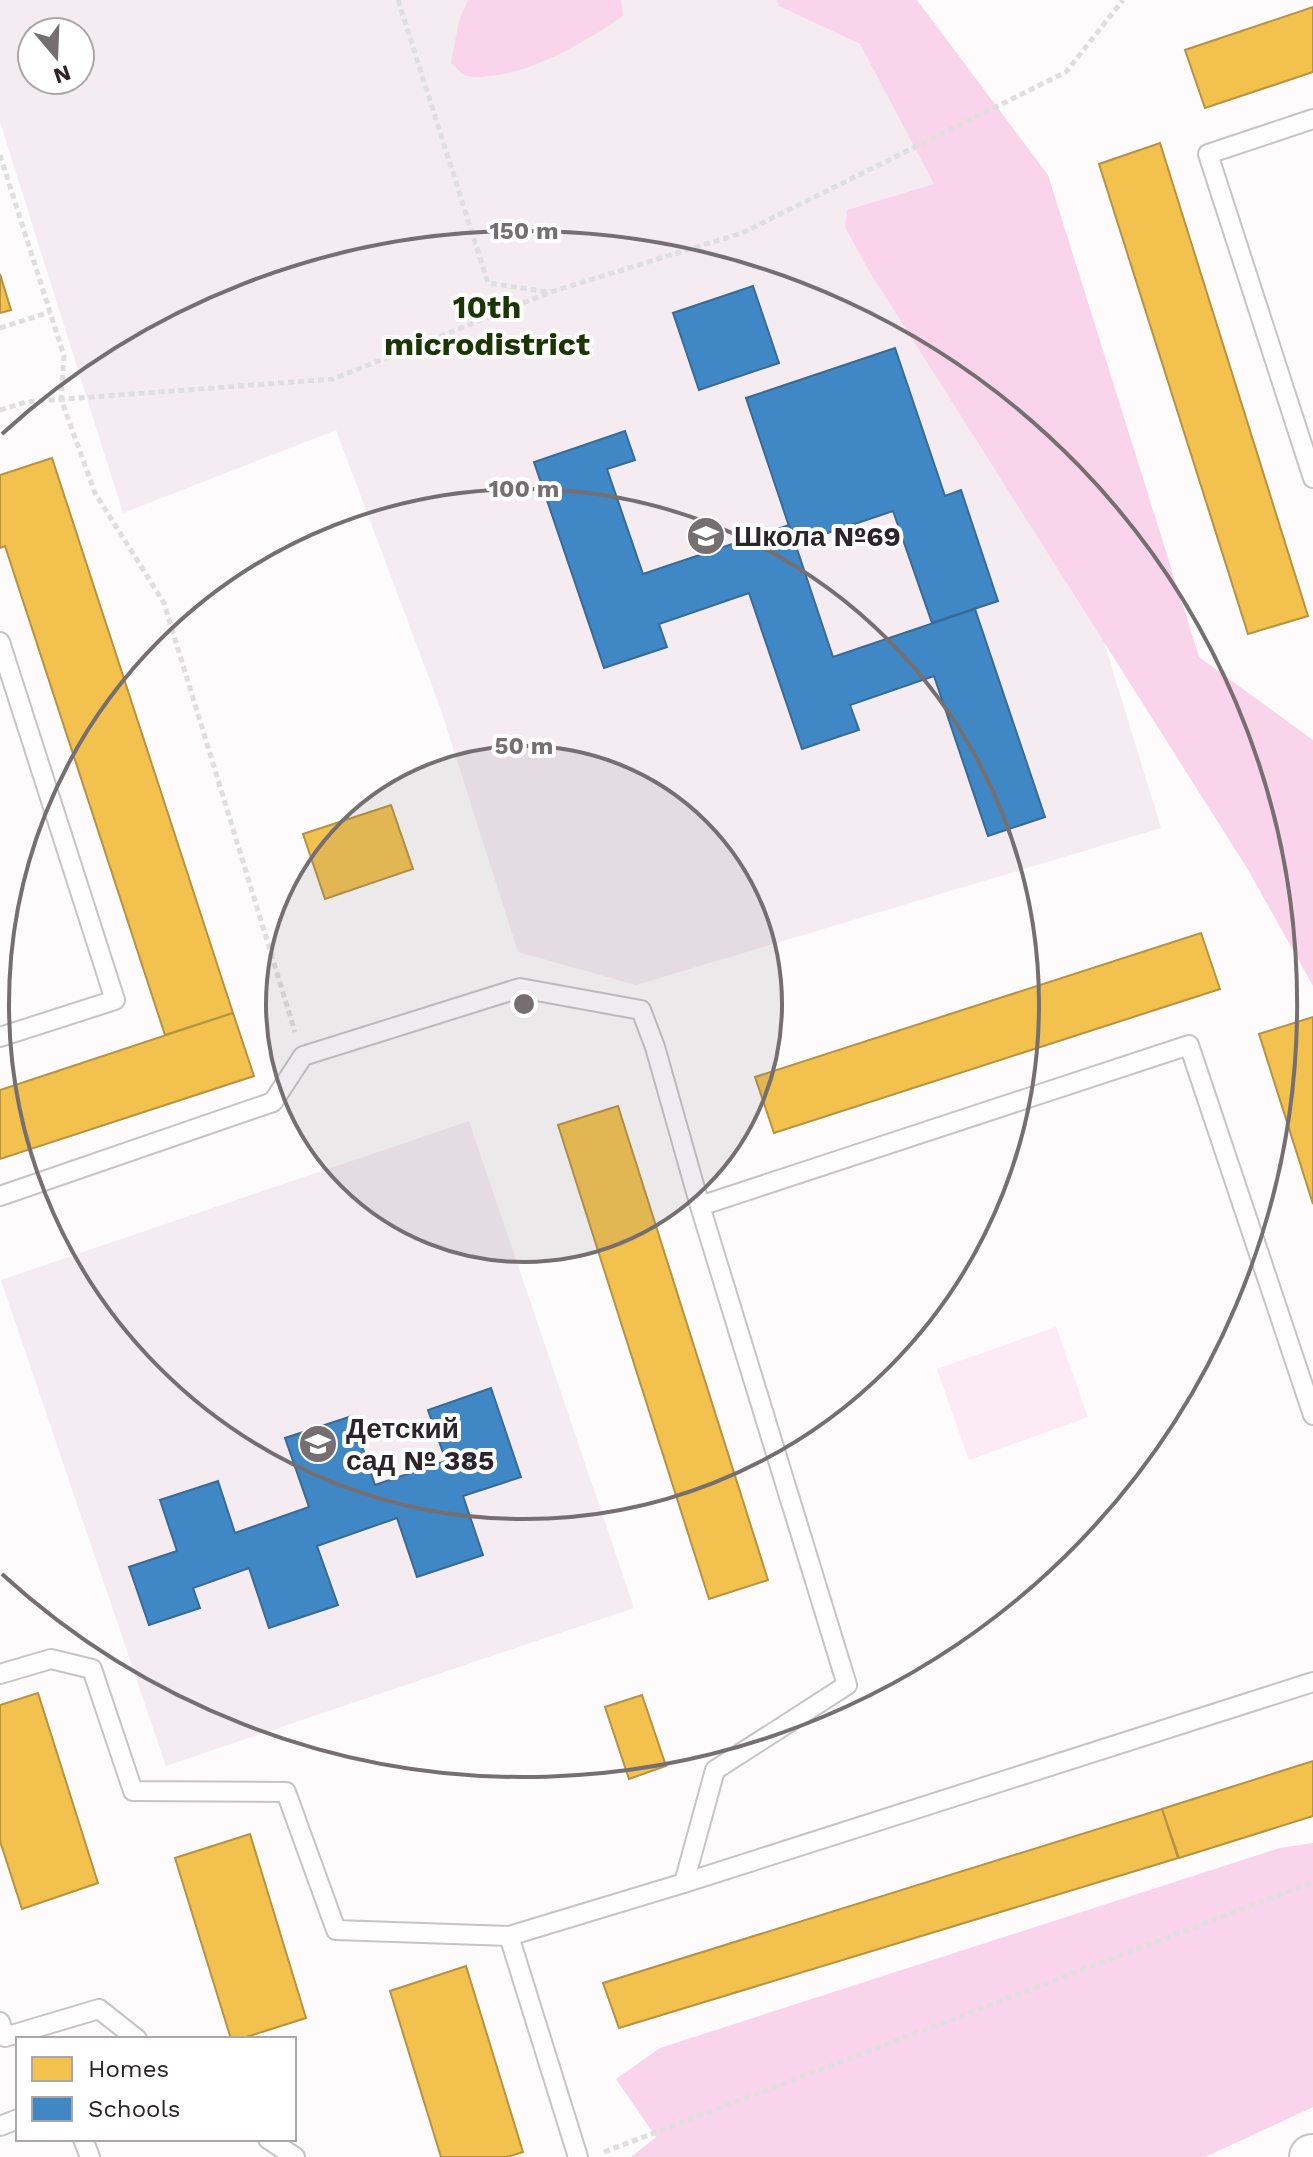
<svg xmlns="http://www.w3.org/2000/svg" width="1313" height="2157" font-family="'Work Sans',sans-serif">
	<rect width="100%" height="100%" fill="#fdfbfc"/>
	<!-- built -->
	<g fill="#f4ecf0" fill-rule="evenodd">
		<path d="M0 0H777L780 6 860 44 935 184 847 210 869 271 1104 642 1161 828 636 985 518 952 440 707 336 430 123 513 0 122ZM32 32H80V80H32Z"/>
		<polygon points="469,1121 634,1608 166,1766 1,1280"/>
	</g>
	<!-- green -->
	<polygon fill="#fceaf4" points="1056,1327 1088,1417 969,1460 937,1369"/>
	<!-- forest -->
	<g fill="#fad4ea">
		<path d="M468 0H621L623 16C583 43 537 71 489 76 482 77 471 78 464 75 460 73 455 66 451 63L459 21Z"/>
		<polygon points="777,0 917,0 1048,175 1199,657 1313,740 1313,986 1247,868 869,271 845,227 847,210 934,184 860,44 779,6"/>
		<polygon points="1313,1843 1313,2107 1205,2157 631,2157 656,2137 616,2079 660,2048 1280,1848"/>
	</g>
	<!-- homes -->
	<g fill="#f2c14e" stroke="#b79243" stroke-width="2">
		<polygon points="1313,7 1313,72 1205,108 1185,50"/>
		<polygon points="1160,143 1308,616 1248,634 1099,164"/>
		<polygon points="0,274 11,310 0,313"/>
		<polygon points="52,458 233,1013 165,1035 5,546 0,548 0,475"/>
		<polygon points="391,805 413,869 325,899 303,834"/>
		<polygon points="1201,933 1220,989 774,1133 755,1077"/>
		<polygon points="233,1013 254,1076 0,1159 0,1090"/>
		<polygon points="1313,1017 1313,1204 1259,1034"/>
		<polygon points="618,1106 768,1580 709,1599 558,1125"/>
		<polygon points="38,1693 98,1883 22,1909 0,1841 0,1705"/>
		<polygon points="642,1695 666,1766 629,1779 605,1707"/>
		<polygon points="1313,1761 1313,1816 1179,1858 1162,1809"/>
		<polygon points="1162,1809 1178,1858 619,2028 603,1983"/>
		<polygon points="250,1834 306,2018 240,2039 231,2039 175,1858"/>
		<polygon points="466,1966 523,2152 507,2157 441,2157 390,1991"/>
	</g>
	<!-- schools -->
	<g fill="#3f88c5" stroke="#396a96" stroke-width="2">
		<polygon points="753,286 779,363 699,390 673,313"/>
		<polygon points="895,348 945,496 961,490 998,601 932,623 893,511 795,544 746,398"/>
		<polygon points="625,431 635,460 607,469 643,574 789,525 833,657 975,609 1045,817 988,836 934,676 850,705 859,730 802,749 749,593 659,624 667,647 604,668 534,462"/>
		<polygon points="491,1388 521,1477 463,1496 483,1555 417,1577 397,1518 317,1546 338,1605 269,1628 249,1568 193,1588 200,1608 149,1625 129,1567 177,1551 160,1500 218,1481 235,1533 309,1507 285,1438 352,1416 375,1485 446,1461 428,1410"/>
	</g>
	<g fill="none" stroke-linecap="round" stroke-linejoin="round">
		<!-- lane casing -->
		<g stroke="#c8c3c6" stroke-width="22">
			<g id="lane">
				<polyline points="1313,119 1208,154 1313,478"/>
				<polyline points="0,642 115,1000 0,1037"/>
				<polyline points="0,1196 273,1102 303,1056 520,988 641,1010 655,1047 700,1206"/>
				<polyline points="0,1674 51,1659 92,1669 133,1791 286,1792 336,1930 509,1936"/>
				<polyline points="684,1883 715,1770 847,1685 700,1206 1189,1045 1313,1415"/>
				<polyline points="0,2022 5,2037 99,2009 137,2039"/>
				<polyline points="0,2126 18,2119"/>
				<polyline points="83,2139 90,2157"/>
				<polyline points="268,2139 295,2157"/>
				<polyline points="578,2157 509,1936 684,1883 1313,1682"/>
			</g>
		</g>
		<!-- secondary casing -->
		<g stroke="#c8c3c6" stroke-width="48">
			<polyline id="secondary" points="1312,2157 1313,2157"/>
		</g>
		<!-- path -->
		<g stroke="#dfdfdf" stroke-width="5" stroke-dasharray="6 4" stroke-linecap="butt">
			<polyline points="398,0 488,283 549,292"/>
			<polyline points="0,155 64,356 61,399 95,493 164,603 295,1032"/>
			<polyline points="0,328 50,312"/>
			<polyline points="0,410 26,402 333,379 551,292 742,233 1066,72 1123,0"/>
			<polyline points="604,2152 1313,1882"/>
		</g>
		<!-- lane -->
		<use href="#lane" stroke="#fffeff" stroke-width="18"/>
		<!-- secondary -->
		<use href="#secondary" stroke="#fffeff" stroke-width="44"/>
	</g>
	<!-- distance rings -->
	<circle cx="524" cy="1004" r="258" fill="#756f72" fill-opacity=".12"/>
	<g fill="none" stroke="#756f72" stroke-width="4">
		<circle cx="524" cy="1004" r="258"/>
		<circle cx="524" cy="1004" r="515"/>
		<path d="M2 434A773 773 0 1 1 2 1574"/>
	</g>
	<!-- icons -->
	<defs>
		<g id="school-disc" transform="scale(2)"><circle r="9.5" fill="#756f72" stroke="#fff"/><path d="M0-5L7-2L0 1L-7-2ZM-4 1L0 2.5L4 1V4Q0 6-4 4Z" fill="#fff"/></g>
	</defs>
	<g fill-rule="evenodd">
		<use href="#school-disc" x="706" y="536"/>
		<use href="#school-disc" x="318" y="1444"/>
	</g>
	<g text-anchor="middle" stroke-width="8" stroke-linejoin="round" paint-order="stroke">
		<!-- poi labels -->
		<g font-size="28" font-weight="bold" fill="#2c2428" stroke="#fff" text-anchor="start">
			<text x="734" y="546">Школа №69</text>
			<text x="346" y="1438">Детский<tspan x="346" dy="32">сад № 385</tspan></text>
		</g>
		<!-- quarter labels -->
		<g font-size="32" font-weight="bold" fill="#1b3605" stroke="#fff">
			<text x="487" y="318">10th<tspan x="487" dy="37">microdistrict</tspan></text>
		</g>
	</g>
	<circle cx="524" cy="1004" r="12" fill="#756f72" stroke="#fff" stroke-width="4"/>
	<g font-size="24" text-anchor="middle" font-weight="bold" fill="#756f72" stroke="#fff" stroke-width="8" stroke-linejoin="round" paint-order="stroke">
		<text x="524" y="239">150 m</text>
		<text x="524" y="497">100 m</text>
		<text x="524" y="754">50 m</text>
	</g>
	<!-- legend -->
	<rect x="16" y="2037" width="280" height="104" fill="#ffffff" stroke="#aba7a9" stroke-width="2"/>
	<rect x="32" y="2057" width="40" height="24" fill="#f2c14e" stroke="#aba7a9" stroke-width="2"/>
	<text x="88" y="2077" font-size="24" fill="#2c2428">Homes</text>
	<rect x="32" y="2097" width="40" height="24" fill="#3f88c5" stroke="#aba7a9" stroke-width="2"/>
	<text x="88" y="2117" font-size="24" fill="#2c2428">Schools</text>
	<!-- north arrow -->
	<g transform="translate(56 56) rotate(161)"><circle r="38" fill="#ffffff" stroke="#aba7a9" stroke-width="2"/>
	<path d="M0-6L14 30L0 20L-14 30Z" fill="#756f72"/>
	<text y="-12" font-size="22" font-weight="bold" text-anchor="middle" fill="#2c2428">N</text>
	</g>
</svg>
